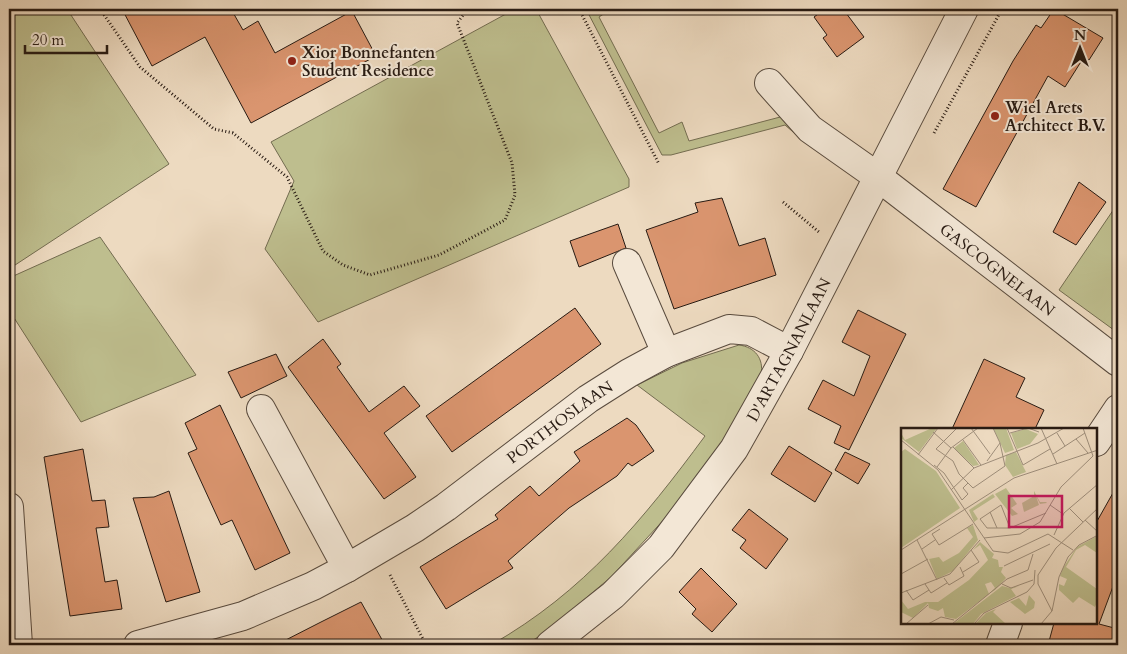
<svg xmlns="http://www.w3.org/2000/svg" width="1127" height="654" font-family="Cardo,serif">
	<rect width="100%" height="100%" fill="#eddac0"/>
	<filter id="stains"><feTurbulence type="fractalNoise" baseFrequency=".004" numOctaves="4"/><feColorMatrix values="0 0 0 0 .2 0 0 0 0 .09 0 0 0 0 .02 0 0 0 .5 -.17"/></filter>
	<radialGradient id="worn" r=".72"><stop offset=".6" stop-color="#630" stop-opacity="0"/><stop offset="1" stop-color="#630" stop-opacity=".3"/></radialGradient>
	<!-- green -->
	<g fill="#bebe8e" stroke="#736c50">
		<polygon points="9,9 67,9 169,164 9,269"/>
		<polygon points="515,9 536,9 629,179 629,187 318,322 265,249 294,181 271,142"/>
		<polygon points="586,9 611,9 599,17 659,133 682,122 689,141 784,116 799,137 785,125 671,155 662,155"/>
		<polygon points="1118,203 1118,333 1059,290"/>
		<polygon points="100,237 196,375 81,422 9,310 9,278"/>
		<path d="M739 345C755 347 764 359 761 374L720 445 681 501 611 577 543 634 525 645H491C584 592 643 520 705 436L637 385 682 363Z"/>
	</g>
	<!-- building -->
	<g fill="#da956f" stroke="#281b13">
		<polygon points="122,9 231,9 243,30 258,21 275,53 352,11 376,56 251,123 205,37 152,66"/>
		<polygon points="825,9 843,9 864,37 837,57 823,38 827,35 814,17"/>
		<polygon points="1054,9 1103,38 1089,60 1084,57 1065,87 1048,76 976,207 943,189 1013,61 1036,25 1041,28"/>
		<polygon points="1079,182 1106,202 1076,245 1053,232"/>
		<polygon points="722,198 739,246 765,238 776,275 674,309 646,230 698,212 695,203"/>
		<polygon points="618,224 626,248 579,267 570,241"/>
		<polygon points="575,308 601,344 452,452 426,416"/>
		<polygon points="858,310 906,334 849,450 834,443 841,426 808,409 823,380 854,396 870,356 842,342"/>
		<polygon points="323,339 341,364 337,367 369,412 404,386 420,406 384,433 416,477 384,499 288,367"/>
		<polygon points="276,354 287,376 241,398 228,372"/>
		<polygon points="984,359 1025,378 1016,397 1044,410 1035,429 952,429"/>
		<polygon points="220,405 290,553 255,570 232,520 221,525 188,453 197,449 185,423"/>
		<polygon points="627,418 636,425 654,451 632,466 628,463 617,476 569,508 508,561 513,568 446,609 420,567 498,519 495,515 530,486 539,496 580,461 574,452"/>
		<polygon points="789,446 832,473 815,502 771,474"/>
		<polygon points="83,449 92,501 105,500 109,527 96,528 105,582 117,580 122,609 70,616 44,457"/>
		<polygon points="845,452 870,464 858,484 835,470"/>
		<polygon points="1118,484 1118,573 1099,624 1118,629 1118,645 1048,645 1054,623 1096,623 1096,523"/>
		<polygon points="169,491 200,592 166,602 133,498 154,497"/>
		<polygon points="749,509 788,539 766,569 740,548 746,540 732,530"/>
		<polygon points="701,568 737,604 712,632 692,614 696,609 679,592"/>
		<polygon points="361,602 385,645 276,645 321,622"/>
	</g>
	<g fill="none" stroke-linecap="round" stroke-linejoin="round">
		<!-- minor casing -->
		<g stroke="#594b3e" stroke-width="30">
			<g id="minor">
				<path id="s1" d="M769 83 810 129 878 177 1118 362"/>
				<polyline points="627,263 666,353"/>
				<polyline points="261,409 347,568"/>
				<polyline points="1096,442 1118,409"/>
				<polyline points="9,507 18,645"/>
				<path id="s2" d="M138 645 243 616 313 586 347 568 415 528 446 507 588 399 629 373 666 353 729 329 751 331 789 351"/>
				<path id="s3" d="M550 645 613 595 661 547 734 449 789 351 964 9"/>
				<polyline points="1000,645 1008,623"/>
			</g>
		</g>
		<!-- path -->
		<g stroke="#281b13" stroke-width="3" stroke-dasharray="1 2.5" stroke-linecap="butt">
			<polyline points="100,9 140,67 214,129 233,133 287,177 323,251 343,265 370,275 439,255 505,220 515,195 512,163 457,23 468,9"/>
			<polyline points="363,9 366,14"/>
			<polyline points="579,9 659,164"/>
			<polyline points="624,9 628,14"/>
			<polyline points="934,133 1002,9"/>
			<polyline points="783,202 819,232"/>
			<polyline points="390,575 426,645"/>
		</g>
		<!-- minor -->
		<use href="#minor" stroke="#f3e7d6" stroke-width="28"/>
	</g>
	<!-- markers -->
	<g fill="#8f2418" stroke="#f3e7d6" stroke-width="2">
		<circle cx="292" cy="61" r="5"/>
		<circle cx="995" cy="116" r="5"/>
	</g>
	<g text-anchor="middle" stroke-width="4" stroke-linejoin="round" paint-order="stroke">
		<!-- poi labels -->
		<g font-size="16" font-weight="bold" fill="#281b13" stroke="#f3e7d6" text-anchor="start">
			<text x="302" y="58">Xior Bonnefanten<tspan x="302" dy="18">Student Residence</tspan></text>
			<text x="1005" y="113">Wiel Arets<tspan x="1005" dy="18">Architect B.V.</tspan></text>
		</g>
		<!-- street labels -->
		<g font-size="16" fill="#281b13" stroke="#f3e7d6">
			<text dy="6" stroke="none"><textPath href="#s1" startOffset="296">GASCOGNELAAN</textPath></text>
			<text dy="6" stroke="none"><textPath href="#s3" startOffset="384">D'ARTAGNANLAAN</textPath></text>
			<text dy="6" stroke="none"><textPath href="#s2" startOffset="482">PORTHOSLAAN</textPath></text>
		</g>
	</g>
	<!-- overview -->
	<g transform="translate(901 428)">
		<rect width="196" height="196" fill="#eddac0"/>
		<path d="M31 0H36L18 24 0 10V5L4 12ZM92 0H105L113 22 104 25ZM125 1 137 6 129 16 116 21 110 5ZM62 13 73 29 78 37 72 38 53 20ZM4 21 35 43 59 80 0 120V24ZM115 24 125 44 112 49 104 37 105 27ZM105 60 116 76 110 80 117 86 111 88 94 66ZM133 63 139 74H145L146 75 139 76 135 68 138 77 123 84 121 75 133 68ZM92 66 94 69 72 83 77 91 73 94 68 82ZM72 97 77 112 52 143 36 151 28 131 38 129 42 134 58 125 72 109 66 100ZM196 108V125L184 117 175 122 165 139 196 161V174L194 179 178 169 172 175 158 162V156L163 158 166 151 159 148 162 140 176 119ZM79 114 93 126 91 130 97 132 98 139H102L100 144 105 150 94 162 89 165 94 160 90 154 84 156 88 166 55 191 44 189 42 180 37 183 28 180 27 175 12 190 0 184V172L7 181 24 174H37L68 152 87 132 79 117 72 122ZM101 158 109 160 118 158 110 161 115 168 80 186 72 196H52ZM128 167 134 174 133 180 124 186 109 174 118 170 125 178ZM95 181 92 184 105 196H74L85 185Z" fill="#bebe8e"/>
		<path fill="none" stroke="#9e8e7b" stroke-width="1" d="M56 0 35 21 52 33 58 46 72 60 104 38 99 15M70 0 89 26M106 0 122 37 149 21M140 0 156 36M32 4 50 20M109 5 127 0 138 4M156 5 164 18M175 11 187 25M0 12 37 42 92 123 107 125 147 106 172 122M62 12 80 37M52 19 73 40M152 26 184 5M17 27 37 0M86 33 99 15 92 0M33 37 43 45 61 72 67 66 62 60 67 55M36 39 50 20 77 0M50 62 73 40 137 15 163 0M149 77 162 86M168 80 182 94M89 84 96 100M184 92 197 104M109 100 100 77 79 91 86 100H109L145 85M39 101 31 106 38 117 72 96M153 107 163 85 197 56M83 110 119 106 139 94 160 59 192 28 182 0M16 112 36 152M21 121 34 112M0 122 113 50 197 22M103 138 149 116M62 144 78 134 70 122M0 146 27 131M43 150 48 157 63 148 59 139M24 156 30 165 46 155M101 156 110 160 132 152M5 162 12 172 28 162M0 165 49 146 79 112M151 183 137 156V147L155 120 197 80M5 196 27 177M27 196 40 189 53 192M51 196 106 151 127 142 132 126M73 196 83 185 126 164 133 156 134 142M140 196 151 183 158 149 167 129 178 117 197 107"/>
		<path fill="#c2185b" fill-opacity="0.15" stroke="#c2185b" stroke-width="2.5" d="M108 68H161V99H108Z"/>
		<rect width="196" height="196" fill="none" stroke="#281b13" stroke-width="2.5"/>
	</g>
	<!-- margin -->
	<rect width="1127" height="654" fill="none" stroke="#eddac0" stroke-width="30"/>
	<rect x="10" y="10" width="1107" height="634" fill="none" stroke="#281b13" stroke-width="2.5"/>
	<rect x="15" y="15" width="1097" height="624" fill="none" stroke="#281b13"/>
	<!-- north arrow -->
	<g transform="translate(1080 48)" stroke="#f3e7d6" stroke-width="4" paint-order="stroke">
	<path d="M0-4L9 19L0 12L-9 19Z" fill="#281b13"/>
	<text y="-8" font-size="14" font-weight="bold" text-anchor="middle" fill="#281b13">N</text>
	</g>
	<!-- scale -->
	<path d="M25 45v8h82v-8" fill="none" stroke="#281b13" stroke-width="2.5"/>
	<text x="32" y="45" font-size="15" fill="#281b13" stroke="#f3e7d6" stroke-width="4" paint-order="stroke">20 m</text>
	<rect width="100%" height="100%" filter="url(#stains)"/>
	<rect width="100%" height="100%" fill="url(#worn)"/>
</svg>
